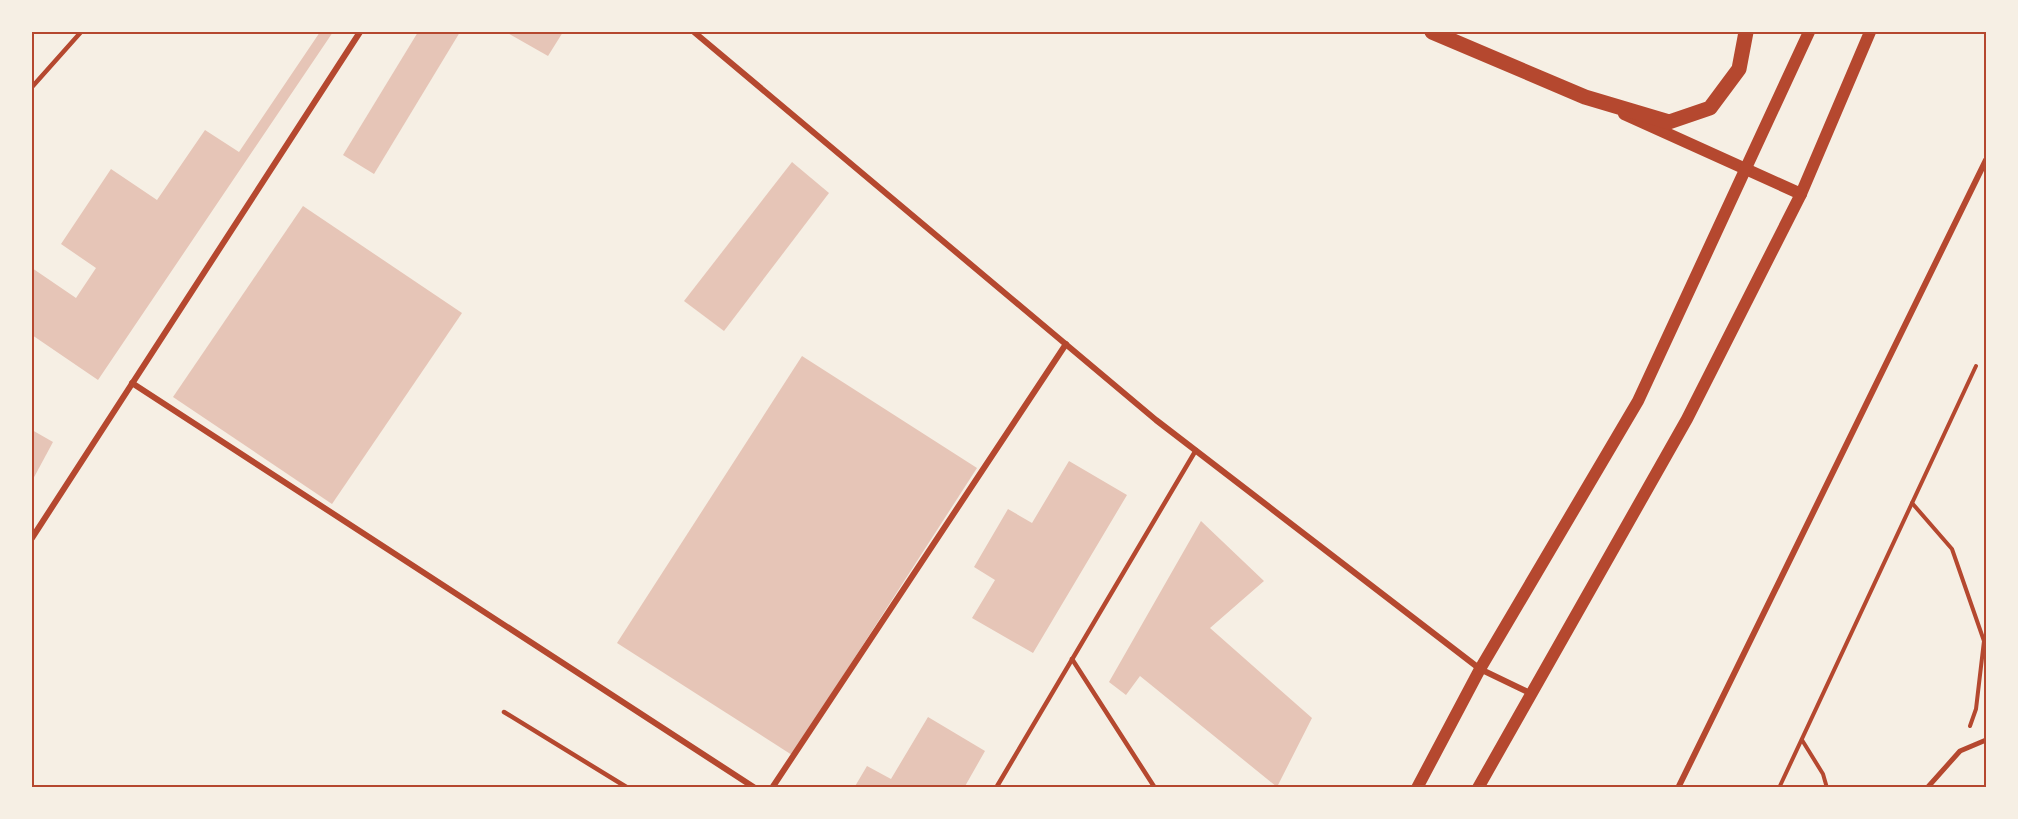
<svg xmlns="http://www.w3.org/2000/svg" width="2018" height="819" font-family="'Varela Round',sans-serif">
	<rect width="100%" height="100%" fill="#f6efe4"/>
	<!-- building -->
	<g fill="#e6c5b7">
		<polygon points="320,32 333,32 98,380 32,335 32,268 76,298 96,268 61,244 111,169 157,200 205,130 239,152"/>
		<polygon points="418,32 460,32 374,174 343,155"/>
		<polygon points="506,32 563,32 548,56"/>
		<polygon points="792,162 829,193 724,331 684,301"/>
		<polygon points="303,206 462,313 332,504 173,397"/>
		<polygon points="802,356 977,468 792,755 617,643"/>
		<polygon points="32,430 53,442 32,481"/>
		<polygon points="1069,461 1127,495 1033,653 972,618 995,580 974,567 1008,509 1032,523"/>
		<polygon points="1201,521 1264,581 1210,628 1312,718 1277,787 1140,676 1126,695 1109,682"/>
		<polygon points="928,717 985,751 964,788 854,788 867,766 891,779"/>
	</g>
	<g fill="none" stroke-linecap="round" stroke-linejoin="round">
		<!-- path -->
		<g stroke="#b5482f" stroke-width="4">
			<polyline points="1912,503 1952,549 1984,641 1976,709 1970,726"/>
			<polyline points="1802,740 1823,774 1827,788"/>
			<polyline points="1779,788 1976,366"/>
		</g>
		<!-- service -->
		<g stroke="#b5482f" stroke-width="4.5">
			<polyline points="32,87 81,32"/>
			<polyline points="1072,659 1155,788"/>
			<polyline points="504,712 628,788"/>
			<polyline points="996,788 1196,450"/>
		</g>
		<!-- pedestrian -->
		<polyline stroke="#b5482f" stroke-width="5" points="1927,788 1960,751 1986,740"/>
		<!-- minor -->
		<g stroke="#b5482f" stroke-width="6">
			<polyline points="694,32 1156,420 1480,669 1530,693"/>
			<polyline points="132,383 755,788"/>
			<polyline points="32,538 360,32"/>
			<polyline points="772,788 1066,344"/>
			<polyline points="1678,788 1986,160"/>
		</g>
		<!-- secondary -->
		<g stroke="#b5482f" stroke-width="12">
			<polyline points="1624,114 1801,194"/>
			<polyline points="1417,788 1480,669 1638,401 1809,32"/>
			<polyline points="1478,788 1687,419 1801,194 1870,32"/>
		</g>
		<!-- primary -->
		<polyline stroke="#b5482f" stroke-width="15" points="1432,32 1585,97 1669,122 1710,108 1739,69 1746,32"/>
	</g>
	<!-- border -->
	<rect width="2018" height="819" fill="none" stroke="#f6efe4" stroke-width="66"/>
	<rect x="33" y="33" width="1952" height="753" fill="none" stroke="#b5482f" stroke-width="2"/>
</svg>
